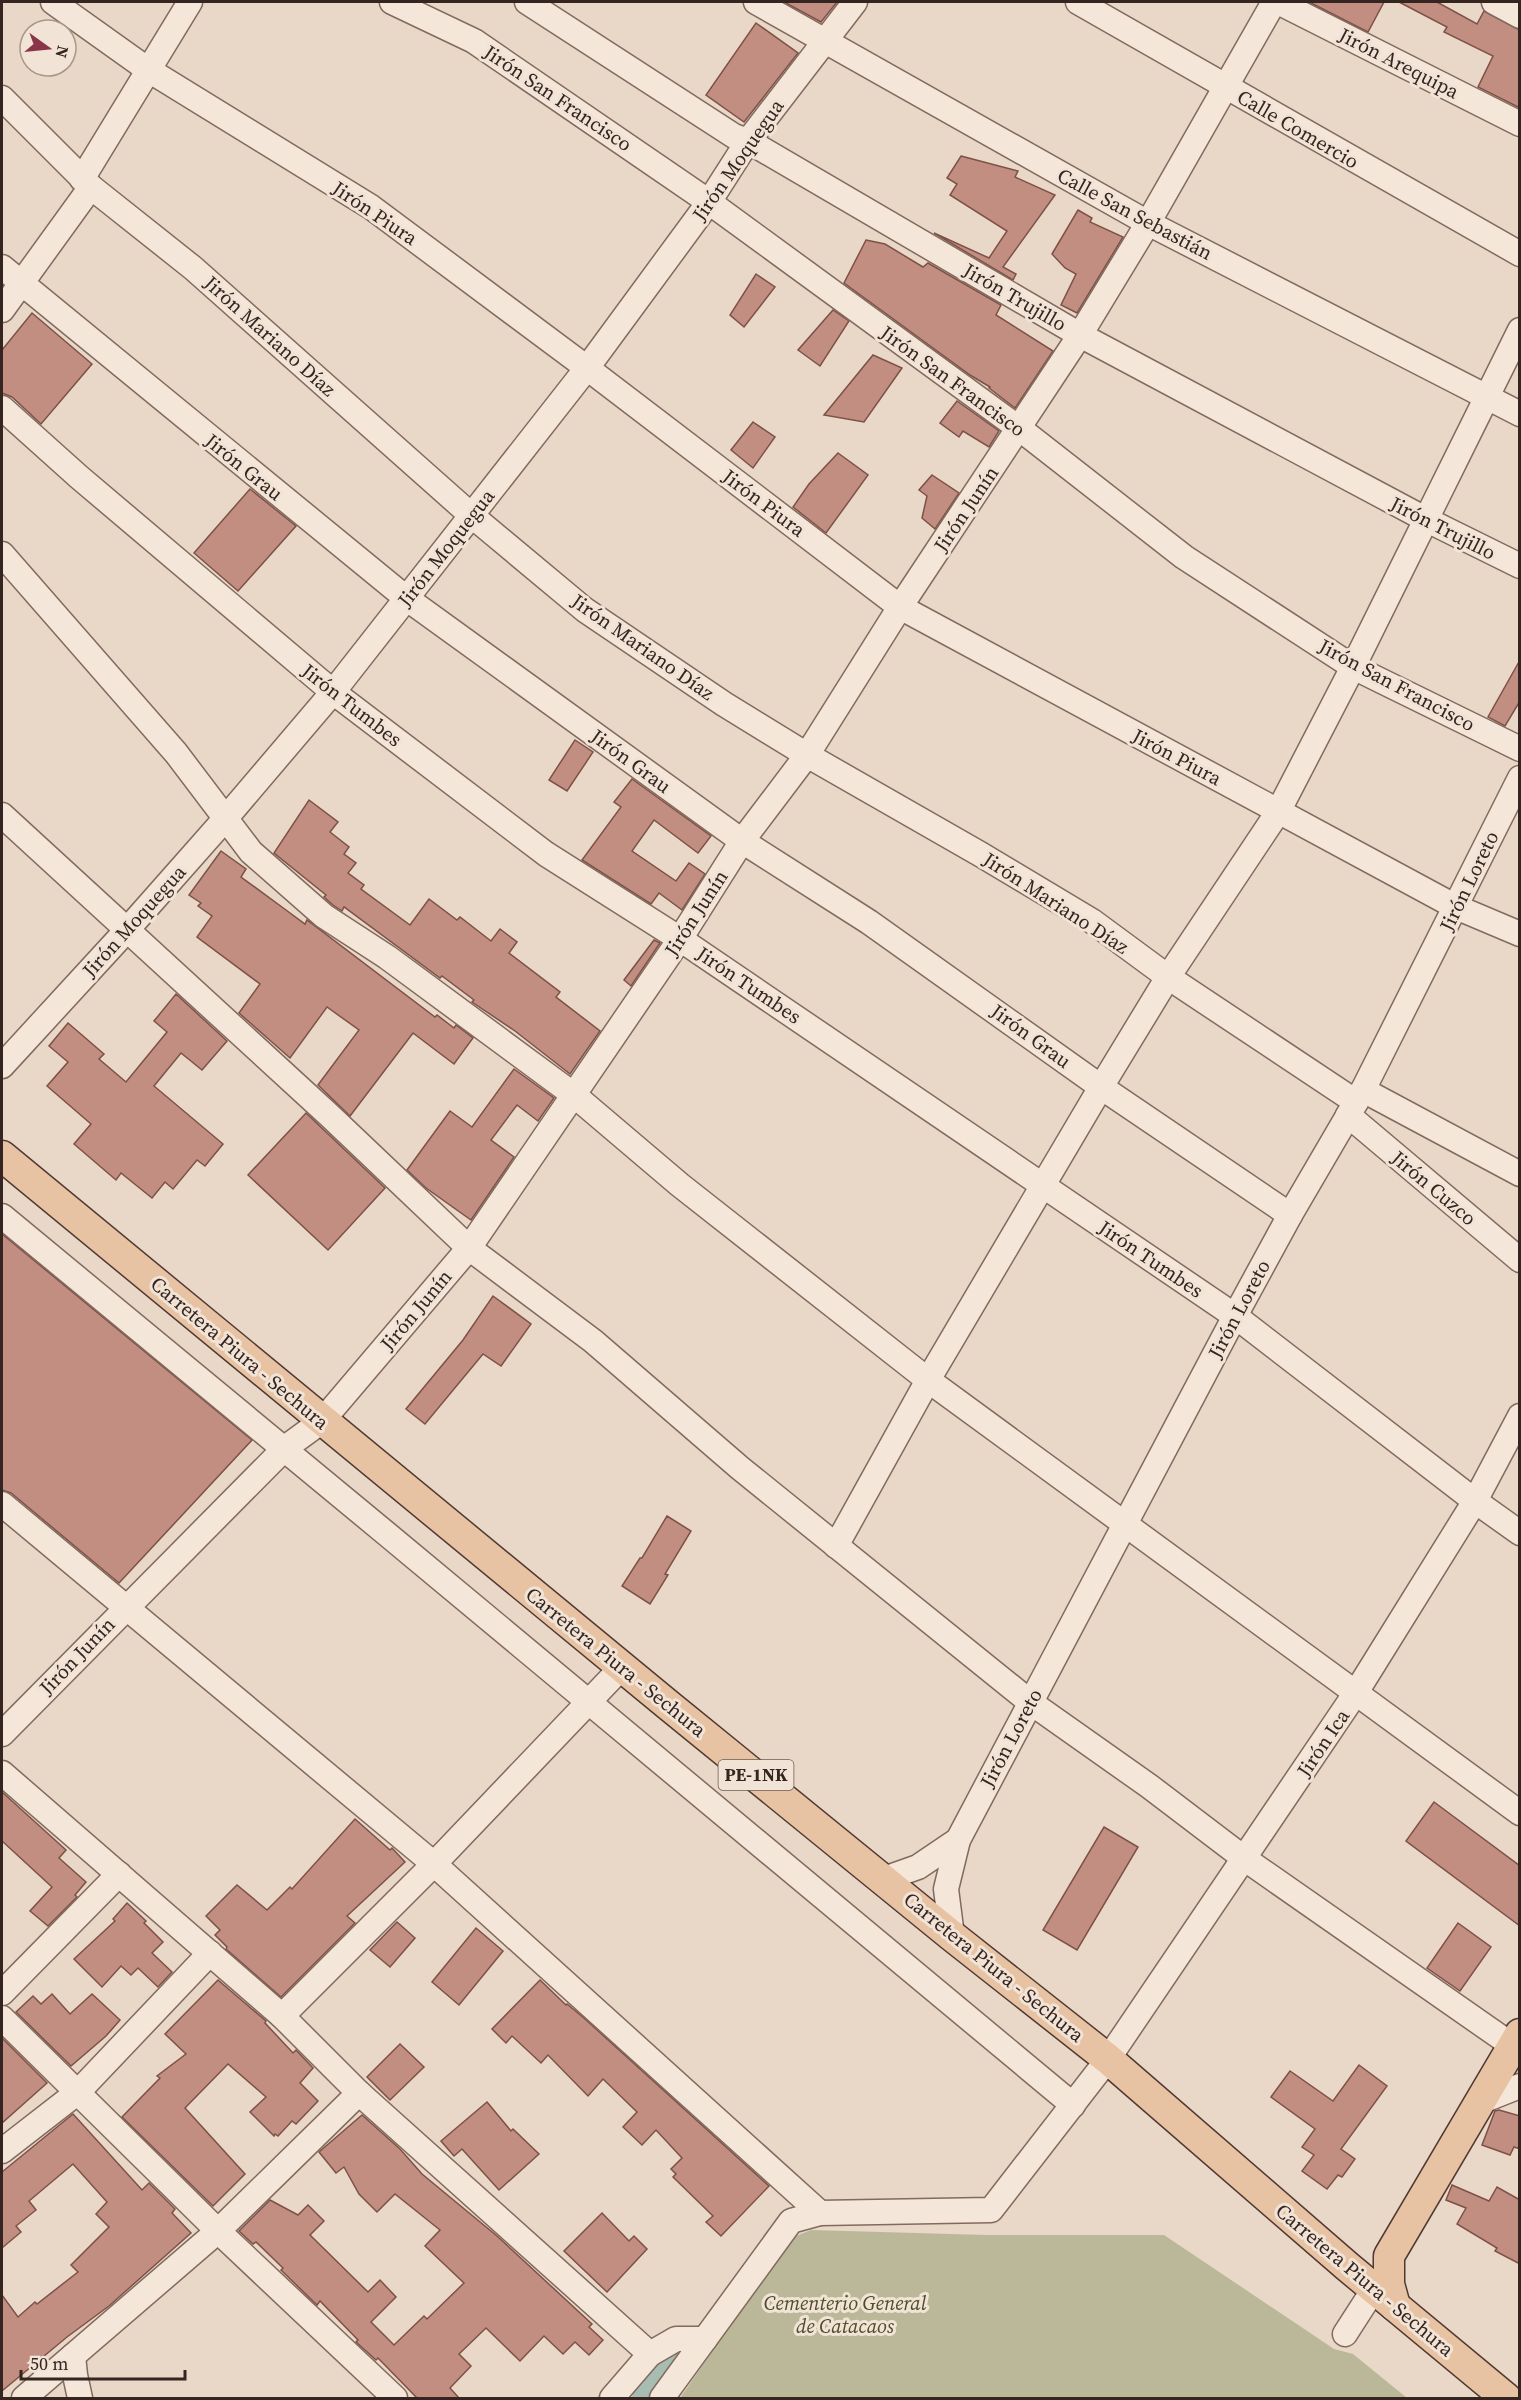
<svg xmlns="http://www.w3.org/2000/svg" width="1521" height="2400" font-family="'Source Serif 4',serif">
	<rect width="100%" height="100%" fill="#e9d7c7"/>
	<!-- cemetery -->
	<polygon fill="#bbb89a" points="811,2230 986,2235 1164,2235 1334,2349 1353,2354 1407,2398 680,2398 791,2238"/>
	<g fill="none" stroke-linecap="round" stroke-linejoin="round">
		<!-- canal -->
		<polyline stroke="#a7bdb2" stroke-width="22" points="643,2398 681,2348"/>
	</g>
	<!-- building -->
	<g fill="#c28e81" stroke="#7e5147" stroke-width="1.5">
		<polygon points="784,2 837,2 821,22"/>
		<polygon points="1309,2 1384,2 1368,32"/>
		<polygon points="1399,2 1437,2 1477,24 1484,11 1520,30 1520,108 1478,87 1493,56 1444,32 1447,27"/>
		<polygon points="756,23 798,53 744,122 706,95"/>
		<polygon points="961,156 1018,171 1015,177 1055,195 1003,267 1016,274 1013,280 934,233 989,258 1007,231 950,195 957,184 947,178"/>
		<polygon points="1078,210 1092,218 1090,222 1123,237 1077,313 1061,305 1076,274 1065,268 1052,254"/>
		<polygon points="866,240 885,244 923,267 928,263 1001,305 996,315 1053,351 1015,408 989,388 990,387 970,375 844,283"/>
		<polygon points="756,274 775,287 744,327 730,315"/>
		<polygon points="833,310 849,321 820,366 798,350"/>
		<polygon points="32,313 92,364 41,424 12,397 2,393 2,350"/>
		<polygon points="873,355 902,368 864,422 824,415"/>
		<polygon points="957,401 999,431 989,447 963,431 959,437 940,423"/>
		<polygon points="753,422 775,437 753,468 731,450"/>
		<polygon points="838,453 868,475 826,533 793,507 809,484"/>
		<polygon points="932,475 959,493 935,529 922,518 927,496 919,490"/>
		<polygon points="250,489 296,526 238,591 194,553"/>
		<polygon points="1520,660 1520,701 1505,726 1488,717"/>
		<polygon points="575,740 593,752 567,791 549,780"/>
		<polygon points="632,779 711,836 698,853 654,820 632,851 676,881 689,863 705,874 682,910 659,893 651,904 582,860 621,807 614,802"/>
		<polygon points="309,800 338,822 330,832 349,847 344,854 356,863 348,873 364,885 361,889 410,925 429,899 457,920 460,917 491,941 500,929 517,942 509,953 560,992 556,997 600,1031 570,1074 515,1031 472,1002 474,1000 442,976 440,978 344,907 342,911 333,905 324,897 326,895 274,853"/>
		<polygon points="221,851 246,869 241,877 286,910 305,924 307,920 435,1017 437,1015 454,1028 456,1025 473,1038 454,1064 413,1033 350,1116 318,1085 359,1030 327,1007 290,1058 239,1013 260,984 197,937 212,916 198,906 201,903 189,895"/>
		<polygon points="654,940 660,943 631,986 624,980"/>
		<polygon points="176,994 227,1041 202,1070 181,1053 154,1086 223,1144 205,1166 197,1160 173,1189 165,1182 152,1198 121,1173 116,1180 74,1144 91,1124 47,1086 68,1062 49,1046 68,1023 104,1054 99,1059 126,1082 167,1032 154,1021"/>
		<polygon points="514,1069 554,1098 538,1121 517,1105 491,1140 514,1157 471,1220 426,1188 407,1170 450,1111 472,1127"/>
		<polygon points="306,1113 385,1188 328,1250 248,1175"/>
		<polygon points="2,1234 252,1440 119,1583 11,1493 2,1490"/>
		<polygon points="493,1296 531,1324 501,1366 483,1354 425,1424 406,1409 463,1340"/>
		<polygon points="667,1516 691,1531 665,1574 668,1575 650,1604 622,1586 640,1558 642,1558"/>
		<polygon points="2,1792 66,1850 59,1858 86,1882 75,1895 77,1897 48,1926 30,1911 52,1887 2,1841"/>
		<polygon points="1434,1802 1520,1866 1520,1926 1406,1841"/>
		<polygon points="355,1819 390,1850 392,1848 405,1862 347,1916 355,1923 281,1997 226,1949 227,1947 215,1935 220,1930 206,1916 237,1885 267,1910 290,1887 292,1889"/>
		<polygon points="1104,1827 1138,1847 1077,1950 1043,1930"/>
		<polygon points="127,1903 146,1921 144,1923 163,1942 152,1953 172,1972 158,1987 138,1968 131,1975 121,1966 102,1987 74,1959 115,1921 113,1919"/>
		<polygon points="397,1922 415,1938 390,1967 370,1950"/>
		<polygon points="1458,1923 1491,1947 1460,1991 1427,1968"/>
		<polygon points="476,1928 503,1951 459,2005 432,1982"/>
		<polygon points="218,1980 266,2021 265,2023 293,2053 296,2050 313,2068 300,2083 318,2101 296,2124 292,2121 278,2136 275,2134 274,2136 250,2112 266,2097 228,2064 185,2108 245,2174 213,2206 122,2117 160,2078 157,2076 186,2054 165,2034"/>
		<polygon points="540,1980 566,2005 567,2004 585,2019 769,2186 721,2236 706,2222 713,2216 673,2177 676,2174 671,2169 682,2158 656,2130 642,2145 623,2127 637,2112 603,2079 588,2096 548,2055 541,2063 512,2036 506,2043 492,2029"/>
		<polygon points="52,1994 70,2014 92,1994 120,2020 106,2036 71,2066 16,2012 33,1996 41,2004"/>
		<polygon points="2,2038 47,2083 2,2123"/>
		<polygon points="400,2044 424,2067 390,2100 367,2077"/>
		<polygon points="1359,2065 1387,2086 1341,2149 1355,2159 1342,2177 1338,2175 1327,2189 1302,2171 1314,2155 1302,2147 1315,2129 1271,2097 1290,2071 1333,2101"/>
		<polygon points="487,2102 511,2131 513,2129 539,2154 499,2190 462,2149 454,2156 441,2141"/>
		<polygon points="1499,2110 1520,2116 1520,2149 1514,2147 1510,2155 1482,2145 1495,2111"/>
		<polygon points="73,2114 142,2190 149,2183 175,2209 172,2213 191,2233 109,2306 67,2337 2,2391 2,2295 18,2317 35,2302 37,2304 78,2272 71,2265 109,2227 96,2214 107,2202 73,2164 29,2201 36,2210 16,2226 21,2232 2,2248 2,2172"/>
		<polygon points="362,2115 400,2149 422,2174 497,2236 592,2324 589,2327 603,2340 589,2355 575,2342 563,2354 544,2336 520,2361 486,2328 459,2354 471,2366 450,2388 459,2398 417,2398 378,2358 376,2360 356,2342 358,2340 320,2301 317,2305 281,2270 283,2268 256,2242 253,2244 239,2231 270,2200 298,2215 308,2205 324,2221 310,2235 368,2292 380,2280 396,2297 371,2322 394,2345 424,2316 427,2319 464,2283 425,2246 440,2230 395,2194 377,2212 359,2194 344,2167 336,2173 319,2152"/>
		<polygon points="1452,2185 1489,2201 1497,2187 1520,2200 1520,2264 1495,2251 1497,2248 1457,2224 1466,2208 1446,2200"/>
		<polygon points="602,2213 629,2241 634,2236 647,2249 607,2292 564,2251"/>
	</g>
	<g fill="none" stroke-linecap="round" stroke-linejoin="round">
		<!-- minor casing -->
		<g stroke="#826a5e" stroke-width="27">
			<g id="minor">
				<polyline points="53,2 147,69 371,207 587,368 900,607 1456,907 1520,934"/>
				<polyline points="392,2 474,41 709,202 1020,429 1184,557 1353,667 1520,749"/>
				<polyline points="527,2 734,136 748,141 1080,335 1427,520 1520,566"/>
				<polyline points="756,2 1148,223 1520,414"/>
				<polyline points="1078,2 1520,254"/>
				<polyline points="1278,2 1520,124"/>
				<polyline points="1494,2 1520,16"/>
				<polyline points="2,98 91,187 193,268 471,515 585,610 724,704 807,755 980,854 1092,921 1168,977 1356,1102"/>
				<polyline points="82,179 190,2"/>
				<polyline points="2,267 406,598 742,841 869,922 1101,1087 1290,1215"/>
				<polyline points="2,310 91,187"/>
				<polyline points="2,408 79,477 333,692 546,854 680,939 1235,1316 1475,1501 1520,1533"/>
				<polyline points="2,554 176,753 251,852 324,916 387,957 574,1095 680,1185 928,1380 1520,1813"/>
				<polyline points="2,815 329,1115 469,1248 593,1341 740,1468 1030,1702 1149,1786 1245,1859 1513,2046"/>
				<polyline points="2,1066 126,931 225,819 333,692 587,368 709,202 748,141 855,2"/>
				<polyline points="1363,1090 1520,1174"/>
				<polyline points="1348,1115 1520,1260"/>
				<path d="M2 1216C361 1510 715 1809 1073 2105"/>
				<polyline points="2,1504 434,1864 820,2213"/>
				<polyline points="836,1546 928,1380 1101,1087 1168,977 1278,812 1353,667 1520,330"/>
				<polyline points="2,1734 285,1448 322,1421 469,1248 680,939 742,841 807,755 900,607 1080,335 1148,223 1274,2"/>
				<polyline points="2,1773 282,2016 434,1864 622,1667"/>
				<polyline points="884,1879 918,1867 958,1840"/>
				<polyline points="952,1936 946,1889 958,1840 1235,1316 1290,1215 1363,1090 1520,778"/>
				<polyline points="2,1993 119,1874"/>
				<polyline points="282,2016 359,2093 650,2354"/>
				<polyline points="2,2018 218,2231 395,2398"/>
				<polyline points="1477,2103 1520,2086"/>
				<polyline points="2,2151 78,2092 210,1953"/>
				<polyline points="1345,2334 1374,2289"/>
				<polyline points="73,2356 75,2375 80,2398"/>
				<polyline points="24,2398 218,2231 359,2093"/>
				<polyline points="612,2398 650,2354 676,2339 705,2339"/>
				<polyline points="662,2398 791,2221 820,2213 991,2210 1108,2059 1355,1694 1475,1501 1520,1416"/>
			</g>
		</g>
		<!-- major casing -->
		<g stroke="#503932" stroke-width="33">
			<g id="major">
				<polyline points="2,1156 667,1704 952,1936 1108,2059 1348,2267 1506,2398"/>
				<polyline points="1395,2306 1389,2284 1389,2256 1520,2034"/>
			</g>
		</g>
		<!-- minor -->
		<use href="#minor" stroke="#f4e6d9" stroke-width="24"/>
		<!-- major -->
		<use href="#major" stroke="#e7c3a3" stroke-width="30"/>
	</g>
	<g text-anchor="middle" stroke-width="6" stroke-linejoin="round" paint-order="stroke">
		<!-- shield labels -->
		<rect fill="#f1e3d5" stroke="#6d5e56" stroke-width="1.5" x="718.5" y="1760" width="75" height="30" rx="4.5"/>
		<g font-size="18" font-weight="bold" fill="#342520">
			<text x="756" y="1781">PE-1NK</text>
		</g>
		<!-- street labels -->
		<g font-size="20" fill="#342520" stroke="#f1e3d5">
			<text transform="translate(1399 63) rotate(27)" y="7">Jirón Arequipa</text>
			<text transform="translate(558 98) rotate(34)" y="7">Jirón San Francisco</text>
			<text transform="translate(1298 129) rotate(30)" y="7">Calle Comercio</text>
			<text transform="translate(738 160) rotate(-55)" y="7">Jirón Moquegua</text>
			<text transform="translate(375 213) rotate(34)" y="7">Jirón Piura</text>
			<text transform="translate(1135 214) rotate(28)" y="7">Calle San Sebastián</text>
			<text transform="translate(1015 297) rotate(30)" y="7">Jirón Trujillo</text>
			<text transform="translate(270 336) rotate(42)" y="7">Jirón Mariano Díaz</text>
			<text transform="translate(953 381) rotate(36)" y="7">Jirón San Francisco</text>
			<text transform="translate(244 467) rotate(39)" y="7">Jirón Grau</text>
			<text transform="translate(764 503) rotate(37)" y="7">Jirón Piura</text>
			<text transform="translate(966 509) rotate(-56)" y="7">Jirón Junín</text>
			<text transform="translate(1443 528) rotate(27)" y="7">Jirón Trujillo</text>
			<text transform="translate(446 548) rotate(-52)" y="7">Jirón Moquegua</text>
			<text transform="translate(643 647) rotate(35)" y="7">Jirón Mariano Díaz</text>
			<text transform="translate(1397 685) rotate(28)" y="7">Jirón San Francisco</text>
			<text transform="translate(352 705) rotate(38)" y="7">Jirón Tumbes</text>
			<text transform="translate(1177 757) rotate(28)" y="7">Jirón Piura</text>
			<text transform="translate(631 761) rotate(36)" y="7">Jirón Grau</text>
			<text transform="translate(1469 881) rotate(-64)" y="7">Jirón Loreto</text>
			<text transform="translate(1056 903) rotate(33)" y="7">Jirón Mariano Díaz</text>
			<text transform="translate(696 913) rotate(-57)" y="7">Jirón Junín</text>
			<text transform="translate(134 921) rotate(-48)" y="7">Jirón Moquegua</text>
			<text transform="translate(749 985) rotate(34)" y="7">Jirón Tumbes</text>
			<text transform="translate(1031 1036) rotate(36)" y="7">Jirón Grau</text>
			<text transform="translate(1434 1188) rotate(40)" y="7">Jirón Cuzco</text>
			<text transform="translate(1151 1259) rotate(34)" y="7">Jirón Tumbes</text>
			<text transform="translate(1239 1309) rotate(-62)" y="7">Jirón Loreto</text>
			<text transform="translate(416 1310) rotate(-50)" y="7">Jirón Junín</text>
			<text transform="translate(240 1353) rotate(40)" y="7">Carretera Piura - Sechura</text>
			<text transform="translate(77 1656) rotate(-46)" y="7">Jirón Junín</text>
			<text transform="translate(616 1662) rotate(39)" y="7">Carretera Piura - Sechura</text>
			<text transform="translate(1011 1738) rotate(-62)" y="7">Jirón Loreto</text>
			<text transform="translate(1323 1743) rotate(-56)" y="7">Jirón Ica</text>
			<text transform="translate(994 1967) rotate(39)" y="7">Carretera Piura - Sechura</text>
			<text transform="translate(1365 2280) rotate(40)" y="7">Carretera Piura - Sechura</text>
		</g>
		<!-- park labels -->
		<g font-size="20" font-style="italic" fill="#4d4e29" stroke="#f1e3d5">
			<text x="845" y="2310">Cementerio General<tspan x="845" dy="23">de Catacaos</tspan></text>
		</g>
	</g>
	<!-- border -->
	<rect width="1521" height="2400" fill="none" stroke="#342520" stroke-width="6"/>
	<!-- north arrow -->
	<g transform="translate(48 48) rotate(105)"><circle r="28" fill="#f1e3d5" stroke="#a5978d" stroke-width="1.5"/>
	<path d="M0-4.5L10 22L0 15L-10 22Z" fill="#8a3648"/>
	<text y="-9" font-size="16" font-weight="bold" text-anchor="middle" fill="#342520">N</text>
	</g>
	<!-- scale -->
	<path d="M21 2370v9h164v-9" fill="none" stroke="#342520" stroke-width="3"/>
	<text x="30" y="2370" font-size="18" fill="#342520" stroke="#f1e3d5" stroke-width="4.5" paint-order="stroke">50 m</text>
</svg>
